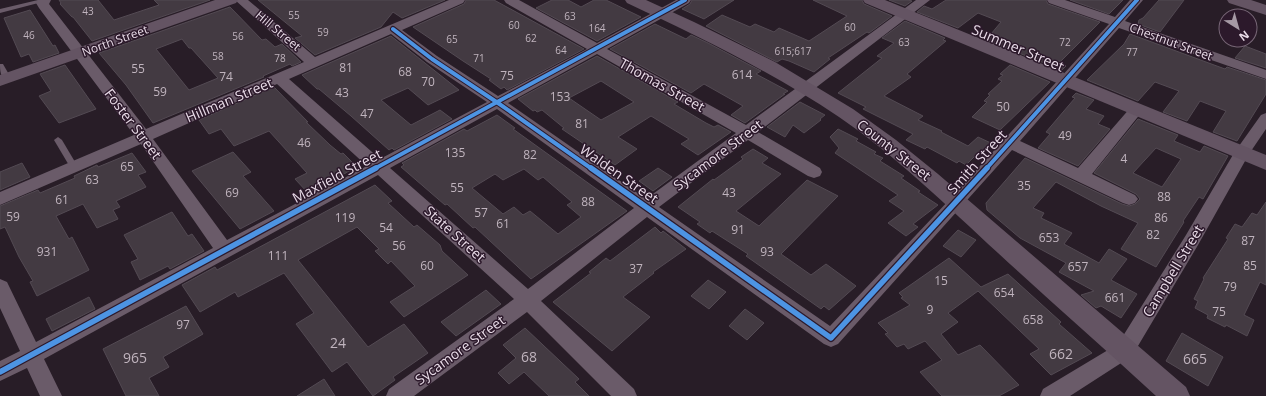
<svg xmlns="http://www.w3.org/2000/svg" width="1266" height="396" font-family="'Open Sans',sans-serif">
	<rect width="100%" height="100%" fill="#281d27"/>
	<!-- building -->
	<g fill="#433a42" stroke="#534a53" fill-rule="evenodd">
		<polygon points="59,0 98,0 114,20 159,5 154,0 210,0 92,41 73,17 72,17 60,4 61,3"/>
		<polygon points="258,0 445,0 402,18 393,12 381,27 315,55 295,38 302,36"/>
		<polygon points="466,0 494,0 584,49 507,90 504,87 501,89 489,80 491,79 463,61 413,27 464,4"/>
		<polygon points="552,0 568,0 581,7 594,0 606,0 641,17 597,41 536,8"/>
		<polygon points="692,0 734,0 704,19 682,9 690,4"/>
		<polygon points="813,0 862,0 864,4 892,16 869,33 867,32 828,58 830,59 814,72 789,61 782,59 777,62 706,26 722,15 750,27 755,24 774,32 779,28 809,41 847,16"/>
		<polygon points="889,0 908,0 912,1 905,6"/>
		<polygon points="946,0 1046,0 1048,4 1100,22 1061,61 1066,66 1062,70 986,40 1001,22 978,13 958,28 917,12 924,6 932,9"/>
		<polygon points="1070,0 1123,0 1109,14"/>
		<polygon points="1159,0 1184,0 1160,32 1138,24 1139,20 1143,18"/>
		<path d="M230 7 262 40 266 39 275 47 282 44 301 62 292 66 290 64 263 76 264 77 153 123 126 85 99 53ZM182 39 189 48H191L218 78 189 90 156 49Z"/>
		<polygon points="30,10 53,46 55,45 59,53 33,62 29,54 21,57 4,18"/>
		<polygon points="905,21 945,38 943,40 946,41 907,74 911,77 884,96 923,116 918,120 942,131 941,132 968,146 978,137 993,144 982,155 978,153 966,165 959,161 957,163 927,147 925,149 906,140 913,134 863,109 866,107 838,93 882,58 877,56 894,43 882,38"/>
		<polygon points="655,24 686,39 691,35 708,43 761,71 756,74 788,91 783,94 785,94 745,123 731,115 743,106 704,84 691,93 610,49"/>
		<polygon points="1130,34 1225,69 1227,67 1266,80 1266,94 1237,141 1213,132 1226,111 1200,101 1187,121 1163,112 1179,91 1155,82 1138,101 1087,80 1124,44"/>
		<polygon points="391,36 459,90 428,105 408,88 381,100 411,125 440,110 452,119 394,150 392,148 389,150 351,116 319,89 317,89 302,75"/>
		<polygon points="1245,46 1266,54 1266,68 1235,58"/>
		<path d="M597 56 678 102 674 104 706 123 714 127 718 125 731 132 698 155 681 144 689 139 651 116 618 137 637 149 615 165 562 129 564 128 542 110 537 112 535 110 533 111 518 99ZM601 81 634 102 601 120 569 98Z"/>
		<polygon points="65,65 96,109 59,123 39,96 51,91 40,74"/>
		<polygon points="1010,65 1050,82 1000,130 972,117 987,102 984,101 990,95 988,94 1002,81 998,79 1003,75 1000,74"/>
		<polygon points="274,87 308,122 306,122 330,145 341,154 343,153 357,167 308,193 295,179 307,173 269,131 234,146 221,129 209,134 199,120"/>
		<polygon points="1076,93 1094,100 1086,109 1104,116 1098,124 1110,129 1078,166 1038,148 1050,134 1046,132 1075,98 1072,97"/>
		<polygon points="800,102 825,115 820,119 821,120 804,133 793,125 785,137 767,127"/>
		<path d="M497 115 515 128 513 129 627 211 531 279 475 227 473 228 447 204 445 205 401 167 404 165 402 163 464 129 467 131ZM524 169 538 180 543 177 572 202 567 205 581 217 558 234 530 211 523 215 514 207 503 214 472 188 495 174 503 180Z"/>
		<path d="M1138 119 1178 135 1174 141 1200 152 1204 146 1228 156 1203 199 1199 197 1183 221 1184 222 1156 267 1121 249 1138 223 1101 206 1056 182 1033 208 1044 213 1041 218 1072 233 1064 244 1099 263 1109 249 1127 259 1111 280 1137 294 1121 318 1101 306 1096 308 1081 295 1094 291 1059 272 1066 263 1020 238 987 210 986 203 1025 158 1122 204 1129 206 1135 204 1140 199 1136 194 1094 173ZM1156 148 1181 159 1162 187 1133 173Z"/>
		<polygon points="838,129 858,139 856,141 876,152 874,154 883,158 880,161 904,176 901,178 920,191 918,192 938,205 913,224 918,227 906,236 888,223 904,211 889,201 898,195 835,153 839,148 830,137"/>
		<polygon points="753,149 768,158 762,163 781,174 736,211 759,226 807,180 838,196 781,254 811,275 826,264 856,286 829,310 824,306 821,309 746,256 748,254 712,231 710,233 697,224 700,222 678,207 713,179 714,180 743,159 741,157"/>
		<polygon points="233,152 251,172 243,176 274,211 240,229 192,171"/>
		<polygon points="132,153 146,172 138,175 146,187 116,201 120,207 113,210 118,219 97,228 83,204 56,216 69,239 72,237 89,270 37,296 30,282 33,281 19,257 5,227 0,229 0,206 38,190 40,193 75,178 74,176 97,165 98,167"/>
		<polygon points="22,163 30,177 0,190 0,172"/>
		<polygon points="658,168 672,177 653,191 639,181"/>
		<polygon points="375,185 392,201 388,203 414,227 417,225 440,245 442,251 468,275 404,317 390,302 415,286 391,261 388,264 375,251 379,249 357,227 298,260 368,347 404,324 428,353 393,377 395,380 373,396 347,362 332,372 296,324 314,313 284,273 238,297 235,292 200,312 182,285 215,267 217,270"/>
		<polygon points="1266,202 1266,285 1260,282 1244,315 1254,320 1247,336 1226,325 1225,327 1207,318 1208,315 1195,308 1198,301 1194,299 1204,279 1203,278 1228,239 1226,238 1235,224 1242,227 1252,213 1257,215"/>
		<polygon points="172,212 188,236 192,234 204,251 170,269 168,266 140,280 131,262 138,259 124,235"/>
		<polygon points="655,227 661,233 663,231 686,249 653,272 654,273 623,297 650,317 612,351 553,302 591,273 589,272 606,258 610,261"/>
		<polygon points="958,230 976,240 961,257 943,246"/>
		<polygon points="949,258 981,287 1008,274 1061,322 1059,324 1092,353 1051,375 1030,354 1039,349 978,291 948,313 958,322 941,334 958,355 980,345 1019,385 999,396 942,396 920,372 942,360 925,341 908,349 904,344 897,347 885,334 888,333 878,323 910,305 901,298 903,297 899,293"/>
		<polygon points="708,280 726,292 709,309 691,296"/>
		<polygon points="486,290 501,304 456,336 441,322"/>
		<polygon points="89,297 95,309 52,331 46,319"/>
		<polygon points="186,306 203,334 163,357 169,367 149,378 159,396 126,396 103,349"/>
		<polygon points="745,309 764,323 747,340 729,326"/>
		<polygon points="525,328 579,379 575,382 589,396 549,396 524,372 509,384 498,373 516,358 503,345"/>
		<polygon points="1182,333 1223,357 1208,386 1166,361"/>
		<polygon points="324,379 335,396 297,396"/>
	</g>
	<g fill="none" stroke-linecap="round" stroke-linejoin="round">
		<!-- lane -->
		<g fill="#6a5b69" fill-rule="evenodd">
			<polygon points="38,0 46,1 0,13 0,9"/>
			<path d="M0 64H3L11 78 10 80H7C0 78 0 70 0 64Z"/>
			<polygon points="58,137 62,140 78,167 77,169 74,170 70,167 54,140"/>
		</g>
		<!-- street -->
		<g fill="#6a5b69" fill-rule="evenodd">
			<path d="M38 0H51L49 4 146 129 304 62 235 0H248L315 57 449 0H465L463 3 402 30 437 56 498 96 587 49 506 3 504 0H519L597 43 676 0H691L689 3 607 49 746 125 916 0H930L758 132 820 168 822 172 820 176 814 178 808 176 748 140 659 207 830 326 951 198 1109 24 1049 3 1047 0H1065L1115 17 1130 0H1143L1125 21 1266 70V79L1119 28 1020 141 1078 168 1131 107 1136 105 1141 107 1143 110 1141 113 1092 174 1135 195 1138 199 1135 203 1129 205 1123 203 1012 150 838 344 831 347 824 344 647 217 541 301 634 389 637 396H611L527 312 414 396H386L389 389 514 299 378 175 44 359 62 396H40L27 368 0 381V361L20 351 0 308V279L7 282 36 342 213 248 141 144 0 205V192L134 135 39 8 36 3ZM391 34 427 62 487 102 380 159 289 79ZM597 54 736 133 646 199 508 103ZM277 84 367 166 227 240 153 139ZM497 109 634 208 528 289 390 168Z"/>
			<polygon points="1266,113 1266,129 1249,154 1198,245 1132,356 1070,396 1040,396 1043,389 1118,344 1186,235 1234,153 1261,115"/>
		</g>
		<!-- secondary -->
		<g fill="#645463" fill-rule="evenodd">
			<polygon points="215,0 238,0 236,3 0,86 0,75"/>
			<path d="M625 0H646L694 22 775 62 853 109 896 140 938 174 1165 369 1186 387 1190 396H1156C1104 348 1050 301 998 253 947 206 896 156 839 117 772 72 700 37 627 3Z"/>
			<polygon points="863,0 885,0 1266,155 1266,170 865,3"/>
			<polygon points="1227,0 1251,0 1266,5 1266,15 1229,3"/>
		</g>
		<!-- cycleway-far1 casing -->
		<g stroke="#2c192b" stroke-width="6">
			<g id="cycleway-far1">
				<polyline points="393,29 432,59 498,103 592,169"/>
				<polyline points="374,169 685,0"/>
				<polyline points="986,169 1137,0"/>
			</g>
		</g>
		<!-- cycleway casing -->
		<g stroke="#2c192b" stroke-width="8">
			<g id="cycleway">
				<polyline points="591,168 831,338 987,168"/>
				<polyline points="0,372 376,168"/>
			</g>
		</g>
		<!-- cycleway-far1 -->
		<use href="#cycleway-far1" stroke="#4d94e3" stroke-width="4"/>
		<!-- cycleway -->
		<use href="#cycleway" stroke="#4d94e3" stroke-width="5.5"/>
	</g>
	<g text-anchor="middle" stroke-width="3" stroke-linejoin="round" paint-order="stroke">
		<!-- far-number labels -->
		<g font-size="10" fill="#c0b4be">
			<text x="88" y="15">43</text>
			<text x="294" y="19">55</text>
			<text x="570" y="20">63</text>
			<text x="514" y="29">60</text>
			<text x="850" y="31">60</text>
			<text x="597" y="32">164</text>
			<text x="323" y="36">59</text>
			<text x="29" y="39">46</text>
			<text x="238" y="40">56</text>
			<text x="531" y="42">62</text>
			<text x="452" y="43">65</text>
			<text x="904" y="46">63</text>
			<text x="1065" y="46">72</text>
			<text x="561" y="54">64</text>
			<text x="793" y="55">615;617</text>
			<text x="1132" y="56">77</text>
			<text x="218" y="60">58</text>
			<text x="280" y="62">78</text>
			<text x="479" y="62">71</text>
		</g>
		<!-- far-street labels -->
		<g font-size="12" fill="#e9dce8" stroke="#2c192b">
			<text transform="translate(278 31) rotate(40)" y="4">Hill Street</text>
			<text transform="translate(115 41) rotate(-20)" y="4">North Street</text>
			<text transform="translate(1171 42) rotate(20)" y="4">Chestnut Street</text>
		</g>
		<!-- number labels -->
		<g font-size="12" fill="#c0b4be">
			<text x="346" y="72">81</text>
			<text x="138" y="73">55</text>
			<text x="405" y="76">68</text>
			<text x="742" y="79">614</text>
			<text x="507" y="80">75</text>
			<text x="226" y="81">74</text>
			<text x="428" y="86">70</text>
			<text x="160" y="96">59</text>
			<text x="342" y="97">43</text>
			<text x="560" y="101">153</text>
			<text x="1003" y="111">50</text>
			<text x="367" y="118">47</text>
			<text x="582" y="128">81</text>
			<text x="1065" y="140">49</text>
			<text x="304" y="147">46</text>
			<text x="455" y="157">135</text>
			<text x="530" y="159">82</text>
			<text x="1124" y="163">4</text>
			<text x="127" y="171">65</text>
			<text x="92" y="184">63</text>
			<text x="1024" y="190">35</text>
			<text x="457" y="192">55</text>
			<text x="232" y="197">69</text>
			<text x="729" y="197">43</text>
			<text x="1164" y="201">88</text>
			<text x="62" y="204">61</text>
			<text x="588" y="206">88</text>
			<text x="481" y="217">57</text>
			<text x="13" y="221">59</text>
			<text x="345" y="222">119</text>
			<text x="1161" y="222">86</text>
			<text x="503" y="228">61</text>
			<text x="386" y="232">54</text>
			<text x="738" y="234">91</text>
			<text x="1153" y="239">82</text>
			<text x="1049" y="242">653</text>
			<text x="1248" y="245">87</text>
			<text x="399" y="250">56</text>
			<text x="47" y="256">931</text>
			<text x="767" y="256">93</text>
			<text x="278" y="260">111</text>
			<text x="427" y="270">60</text>
			<text x="1250" y="270">85</text>
			<text x="1078" y="271">657</text>
			<text x="636" y="273">37</text>
			<text x="941" y="285">15</text>
			<text x="1230" y="291">79</text>
			<text x="1004" y="297">654</text>
			<text x="1115" y="302">661</text>
			<text x="930" y="314">9</text>
			<text x="1219" y="316">75</text>
			<text x="1033" y="324">658</text>
			<text x="183" y="329">97</text>
		</g>
		<!-- street labels -->
		<g font-size="14" fill="#e9dce8" stroke="#2c192b">
			<text transform="translate(1018 48) rotate(23)" y="5">Summer Street</text>
			<text transform="translate(662 85) rotate(29)" y="5">Thomas Street</text>
			<text transform="translate(229 100) rotate(-23)" y="5">Hillman Street</text>
			<text transform="translate(133 124) rotate(53)" y="5">Foster Street</text>
			<text transform="translate(894 150) rotate(38)" y="5">County Street</text>
			<text transform="translate(718 155) rotate(-37)" y="5">Sycamore Street</text>
			<text transform="translate(977 162) rotate(-48)" y="5">Smith Street</text>
			<text transform="translate(619 174) rotate(35)" y="5">Walden Street</text>
			<text transform="translate(337 176) rotate(-28)" y="5">Maxfield Street</text>
			<text transform="translate(455 234) rotate(42)" y="5">State Street</text>
			<text transform="translate(1173 271) rotate(-59)" y="5">Campbell Street</text>
			<text transform="translate(460 350) rotate(-36)" y="5">Sycamore Street</text>
		</g>
		<!-- near-number labels -->
		<g font-size="14" fill="#c0b4be">
			<text x="338" y="348">24</text>
			<text x="1061" y="359">662</text>
			<text x="529" y="362">68</text>
			<text x="135" y="363">965</text>
			<text x="1195" y="364">665</text>
		</g>
	</g>
	<!-- north arrow -->
	<g transform="translate(1238 28) rotate(143)"><circle r="19" fill="#2c192b" stroke="#786777"/>
	<path d="M0-3L7 15L0 10L-7 15Z" fill="#a599a4"/>
	<text y="-6" font-size="11" font-weight="bold" text-anchor="middle" fill="#e9dce8">N</text>
	</g>
</svg>
